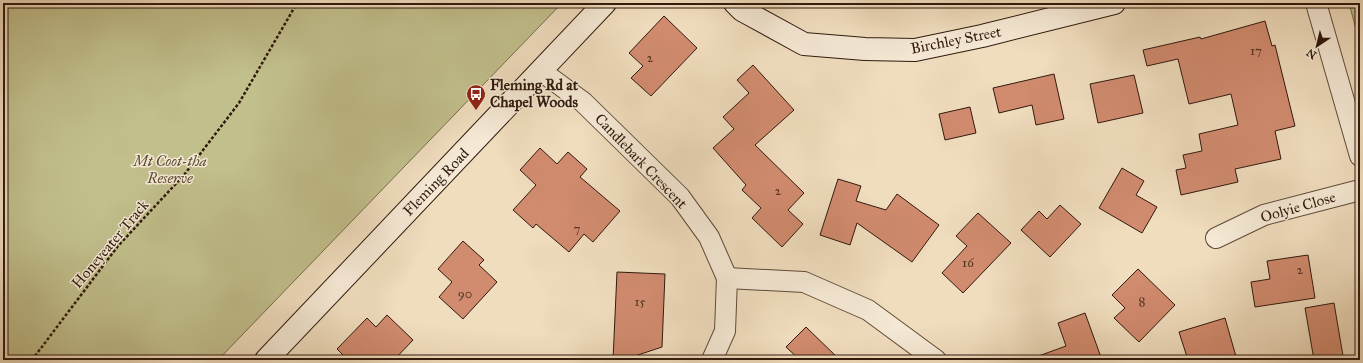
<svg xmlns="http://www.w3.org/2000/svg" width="1363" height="363" font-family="'IM FELL Great Primer',serif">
	<rect width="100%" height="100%" fill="#f0ddbe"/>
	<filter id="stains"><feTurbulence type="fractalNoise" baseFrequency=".005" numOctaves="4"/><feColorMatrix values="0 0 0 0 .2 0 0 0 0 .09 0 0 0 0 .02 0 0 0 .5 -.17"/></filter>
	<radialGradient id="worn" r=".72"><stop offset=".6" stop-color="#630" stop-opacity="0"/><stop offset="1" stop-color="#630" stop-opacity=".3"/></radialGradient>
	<!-- green -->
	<g fill="#c1bf8c" stroke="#786c4c">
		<polygon points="3,3 562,3 218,360 3,360"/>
		<polygon points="1349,3 1360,3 1360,44"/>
	</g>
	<!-- building -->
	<g fill="#d18b6f" stroke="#30190d">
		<polygon points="664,16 697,48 651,96 631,78 643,66 629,53"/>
		<polygon points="1265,21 1272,46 1275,45 1295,126 1275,131 1281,159 1235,169 1238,182 1181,195 1176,170 1186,168 1183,155 1202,151 1199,134 1238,125 1231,94 1189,104 1178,59 1147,66 1143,50 1200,37 1201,39"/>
		<polygon points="753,65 794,110 755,145 804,193 788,210 803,224 782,247 752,218 761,208 742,190 746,185 713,148 734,129 723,117 749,93 737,80"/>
		<polygon points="1054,74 1064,119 1036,125 1032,105 999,113 993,88"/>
		<polygon points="1134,75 1143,113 1098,123 1090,84"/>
		<polygon points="970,107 976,133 945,140 939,114"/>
		<polygon points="540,148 557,164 568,152 587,169 580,177 620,211 593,242 584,234 569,252 536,224 533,228 513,210 536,185 520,170"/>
		<polygon points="1122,168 1144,181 1136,195 1157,207 1142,233 1099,208"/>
		<polygon points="838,179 861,186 856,201 886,210 897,194 939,225 912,262 857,223 850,245 820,235"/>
		<polygon points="1060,205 1081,224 1050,257 1021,230 1039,211 1047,219"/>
		<polygon points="978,213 1011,243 963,293 942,273 967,246 956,236"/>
		<polygon points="463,241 484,260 479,265 497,282 463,319 439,297 452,282 438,269"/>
		<polygon points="1308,255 1315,298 1255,307 1251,282 1270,279 1267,261"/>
		<polygon points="1138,269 1175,305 1139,342 1114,318 1125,308 1112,295"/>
		<polygon points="617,272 665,274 662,347 623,360 613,360"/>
		<polygon points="1334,303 1343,356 1314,360 1305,308"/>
		<polygon points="1085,313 1102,360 1033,360 1033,358 1066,346 1058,323"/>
		<polygon points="387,315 413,340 394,360 348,360 337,349 367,318 376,327"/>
		<polygon points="1225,318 1237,360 1188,360 1179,332"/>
		<polygon points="806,327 840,360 800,360 786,347"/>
	</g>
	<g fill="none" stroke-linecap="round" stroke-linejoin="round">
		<!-- street casing -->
		<g stroke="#604a39" stroke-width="22">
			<g id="street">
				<polyline points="1316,3 1360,156"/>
				<polyline points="541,71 583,102 680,197 709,237 727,278 725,331 712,360"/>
				<polyline points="1216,238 1264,215 1360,190"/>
				<polyline points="727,278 804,282 868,310 936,360"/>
			</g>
		</g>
		<!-- secondary casing -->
		<g stroke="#30190d" stroke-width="24">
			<g id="secondary">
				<polyline points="735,3 742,10 804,44 865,49 915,50 982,36 1114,3"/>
				<polyline points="266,360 605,3"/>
			</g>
		</g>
		<!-- path -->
		<polyline stroke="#30190d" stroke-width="2.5" stroke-dasharray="3 2" stroke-linecap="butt" points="32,360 118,246 184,175 239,103 297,3"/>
		<!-- street -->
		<use href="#street" stroke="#f5e9d5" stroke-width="20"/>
		<!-- secondary -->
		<use href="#secondary" stroke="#f5e9d5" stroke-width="22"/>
	</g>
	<!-- icons -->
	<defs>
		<g id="bus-pin" transform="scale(1)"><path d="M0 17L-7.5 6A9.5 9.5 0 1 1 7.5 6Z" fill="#8f2418" stroke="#f5e9d5"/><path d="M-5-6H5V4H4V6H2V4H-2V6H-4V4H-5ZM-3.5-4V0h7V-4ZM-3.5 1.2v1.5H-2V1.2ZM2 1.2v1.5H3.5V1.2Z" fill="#fff"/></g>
	</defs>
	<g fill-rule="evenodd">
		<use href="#bus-pin" x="476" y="94"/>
	</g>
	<g text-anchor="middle" stroke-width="3" stroke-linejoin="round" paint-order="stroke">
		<!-- number labels -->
		<g font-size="13" fill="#583626">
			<text x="1256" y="55">17</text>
			<text x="650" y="62">2</text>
			<text x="778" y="195">2</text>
			<text x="577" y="233">7</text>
			<text x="968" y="267">16</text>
			<text x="1300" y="274">2</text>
			<text x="465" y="298">90</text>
			<text x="640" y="306">15</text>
			<text x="1142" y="306">8</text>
		</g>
		<!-- street labels -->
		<g font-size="15" fill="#30190d" stroke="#f5e9d5">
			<text transform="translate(956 40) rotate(-11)" y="5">Birchley Street</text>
			<text transform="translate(641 161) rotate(46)" y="5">Candlebark Crescent</text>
			<text transform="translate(436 182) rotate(-46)" y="5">Fleming Road</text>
			<text transform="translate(1298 207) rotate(-16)" y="5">Oolyie Close</text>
			<text transform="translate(110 244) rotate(-50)" y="5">Honeyeater Track</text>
		</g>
		<!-- poi labels -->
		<g font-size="15" font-weight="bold" fill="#30190d" stroke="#f5e9d5" text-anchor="start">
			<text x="490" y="90">Fleming Rd at<tspan x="490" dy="17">Chapel Woods</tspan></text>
		</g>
		<!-- park labels -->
		<g font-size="15" font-style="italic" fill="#5c4b33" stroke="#f5e9d5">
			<text x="170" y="166">Mt Coot-tha<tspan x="170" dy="17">Reserve</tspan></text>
		</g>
	</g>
	<!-- margin -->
	<rect width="1363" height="363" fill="none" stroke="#f0ddbe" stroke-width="16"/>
	<rect x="4" y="4" width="1355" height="355" fill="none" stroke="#30190d" stroke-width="2"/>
	<rect x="8" y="8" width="1347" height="347" fill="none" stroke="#30190d"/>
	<!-- north arrow -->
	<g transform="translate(1317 46) rotate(215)" stroke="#f5e9d5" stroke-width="3" paint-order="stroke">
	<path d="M0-3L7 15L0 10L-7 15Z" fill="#30190d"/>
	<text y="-6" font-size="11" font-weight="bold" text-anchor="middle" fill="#30190d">N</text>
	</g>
	<rect width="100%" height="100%" filter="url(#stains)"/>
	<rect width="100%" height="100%" fill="url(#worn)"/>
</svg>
